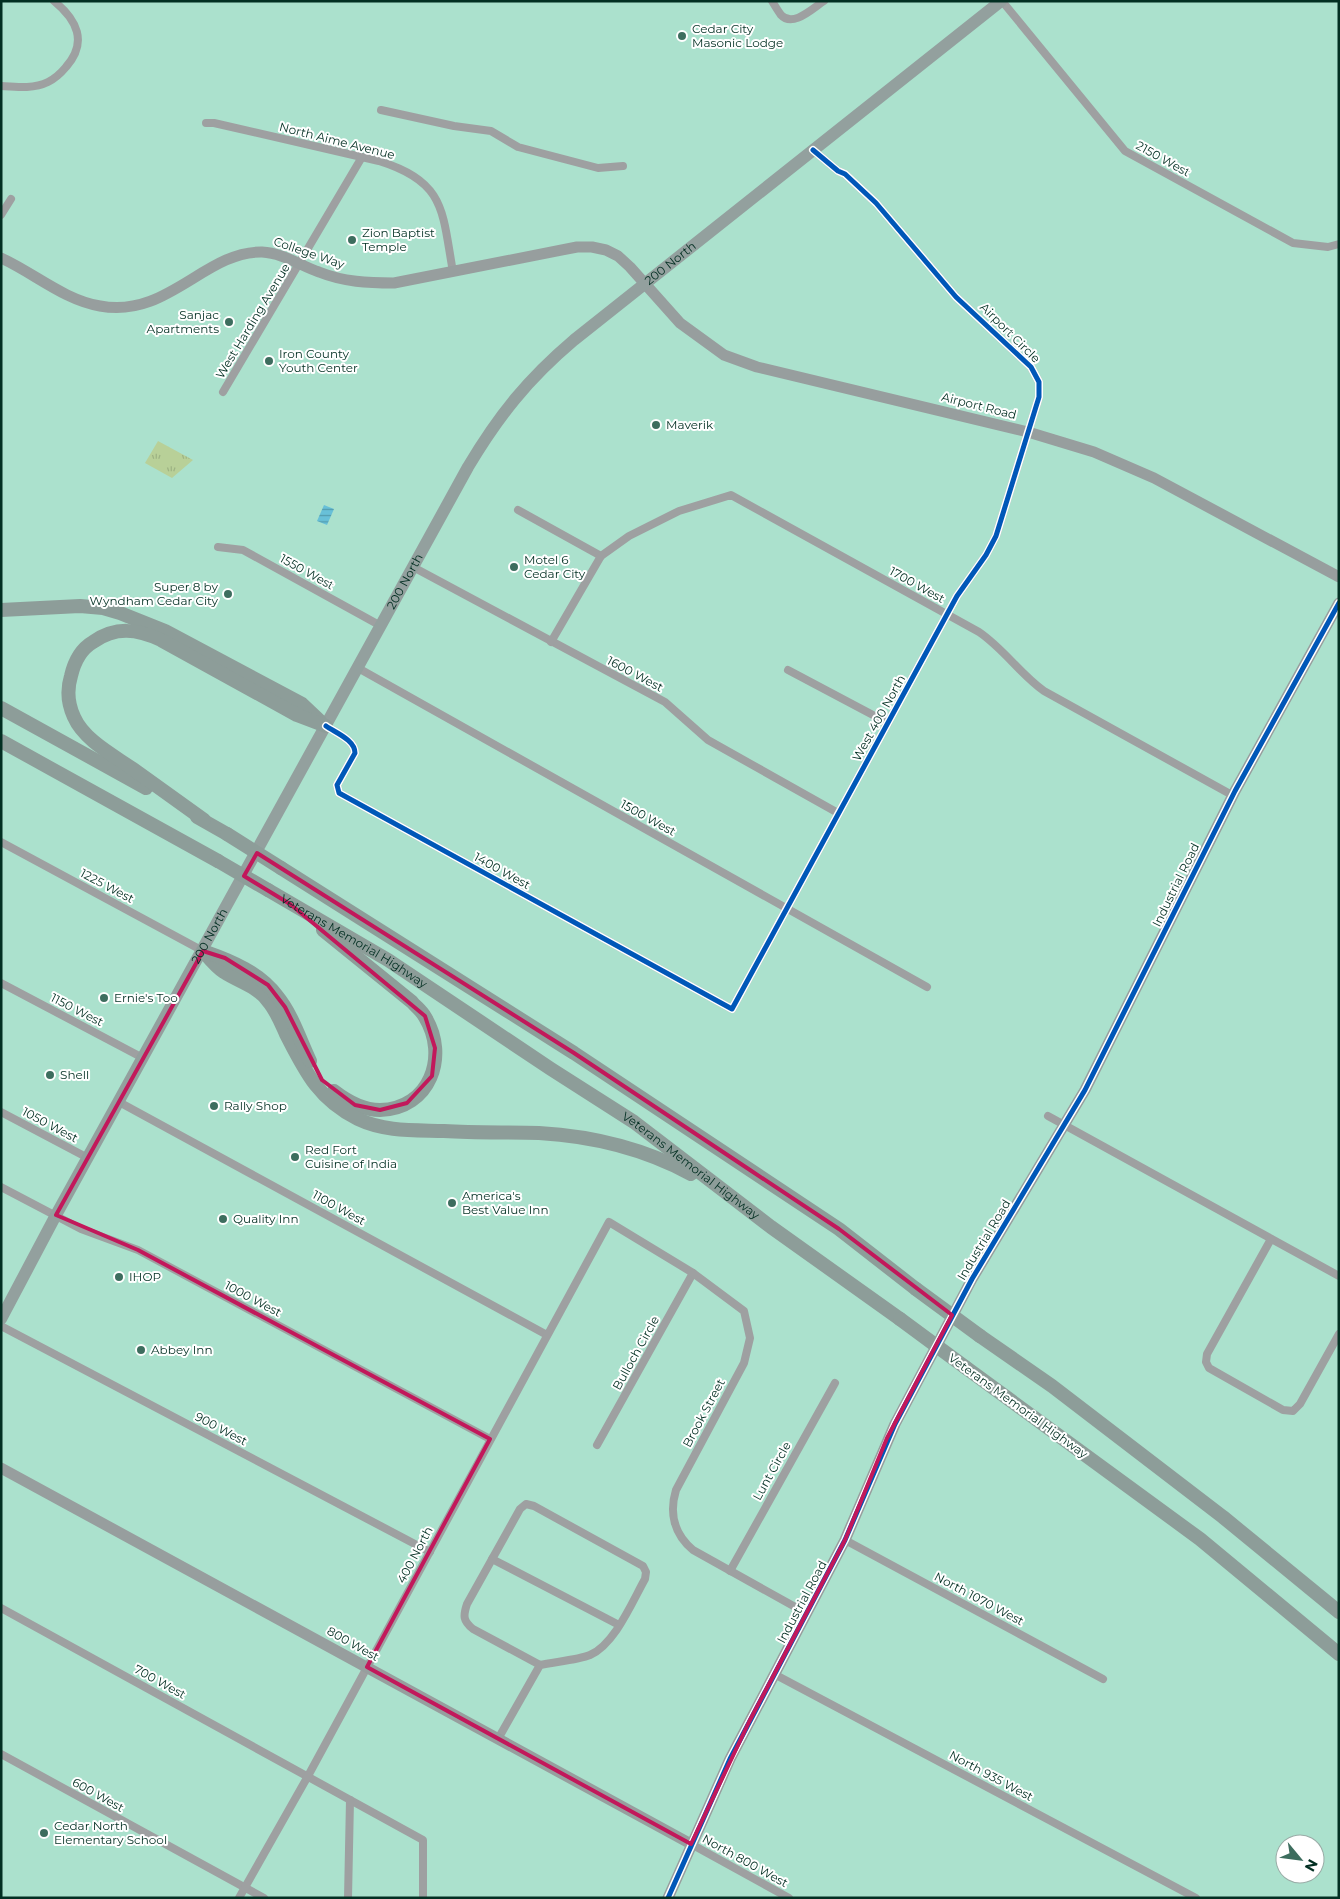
<svg xmlns="http://www.w3.org/2000/svg" width="1340" height="1899" font-family="Montserrat,sans-serif">
	<defs>
		<pattern id="grass-tufts" width="24" height="20" patternUnits="userSpaceOnUse" patternTransform="scale(1.25)"><rect width="24" height="20" fill="#b8d098"/><path d="M3 7l-1-3M5 7V3M7 7l1-3M15 17l-1-3M17 17v-4M19 17l1-3" fill="none" stroke="#9db383"/></pattern>
		<pattern id="water-rules" width="6" height="5" patternUnits="userSpaceOnUse" patternTransform="scale(1.25)"><rect width="6" height="5" fill="#68c0d8"/><path d="M0 2.5h6" fill="none" stroke="#539caf"/></pattern>
	</defs>
	<rect width="100%" height="100%" fill="#abe1cd"/>
	<!-- grass -->
	<polygon fill="url(#grass-tufts)" points="158,441 193,460 172,478 145,463"/>
	<!-- water -->
	<polygon fill="url(#water-rules)" points="324,505 334,509 327,525 317,521"/>
	<g fill="none" stroke-linecap="round" stroke-linejoin="round">
		<!-- street -->
		<g stroke="#9ea0a1" stroke-width="8">
			<path d="M772 1C775 6 778 11 781 15 793 28 813 8 824 1"/>
			<polyline points="1002,1 1125,151 1293,243 1328,247 1339,244"/>
			<path d="M1 86C16 87 34 89 48 82 54 79 61 73 66 67 88 42 77 20 54 1"/>
			<polyline points="381,110 454,126 491,131 518,147 598,168 623,166"/>
			<path d="M206 123H214L379 161C446 182 442 211 453 272"/>
			<polyline points="1,215 11,199"/>
			<polyline points="223,392 362,157"/>
			<polyline points="518,510 601,556"/>
			<polyline points="218,547 243,550 381,626"/>
			<polyline points="413,567 665,702 708,740 838,813"/>
			<path d="M551 642 601 556 629 536 679 511 731 495 979 632C1004 649 1020 674 1044 691L1232 795"/>
			<polyline points="358,668 927,987"/>
			<polyline points="788,670 888,723"/>
			<path d="M326 726C336 733 355 740 355 753L337 785 339 793 732 1009 957 596 986 555 996 536 1039 397V382L1031 367 956 297 876 203 845 174 838 171 813 150"/>
			<polyline points="1,842 203,951"/>
			<polyline points="1,983 143,1058"/>
			<polyline points="119,1102 547,1335"/>
			<polyline points="1,1112 88,1158"/>
			<polyline points="1048,1116 1339,1276"/>
			<polyline points="1,1187 81,1229 138,1250 490,1439"/>
			<polyline points="1271,1239 1207,1354 1206,1362 1209,1368 1283,1410 1293,1411 1300,1404 1339,1334"/>
			<polyline points="1,1326 430,1552"/>
			<polyline points="597,1445 693,1273"/>
			<polyline points="845,1540 1103,1679"/>
			<polyline points="492,1559 619,1625"/>
			<polyline points="730,1571 835,1383"/>
			<polyline points="1,1608 423,1840 423,1898"/>
			<polyline points="774,1674 1196,1898"/>
			<path d="M498 1739 540 1665 473 1629C463 1621 463 1616 467 1604L520 1509 526 1504 534 1506 643 1566 646 1572 645 1579C632 1602 615 1644 590 1655 578 1660 553 1662 540 1665"/>
			<polyline points="1,1754 264,1898"/>
			<polyline points="691,1844 789,1898"/>
			<path d="M239 1898 308 1776 609 1222 693 1273 744 1311 750 1338 744 1363 676 1490C669 1513 674 1534 693 1550L806 1613"/>
			<polyline points="348,1898 350,1800"/>
		</g>
		<!-- secondary -->
		<g stroke="#979e9e" stroke-width="11">
			<path d="M1 258C34 273 64 300 100 306 167 319 205 251 262 252 283 253 301 266 319 272 344 282 368 283 394 283L577 247H592L606 250 618 256 630 267 680 323 724 355 757 367 1028 432 1094 452 1154 478 1339 577"/>
			<polyline points="1,1468 691,1844"/>
			<polyline points="668,1898 730,1759 845,1540 895,1424 972,1279 1085,1090 1235,791 1339,603"/>
		</g>
		<!-- primary -->
		<path stroke="#93a09e" stroke-width="12" id="s1" d="M1 1319 56 1215 468 467C499 415 528 379 574 340L1001 1"/>
		<!-- highway -->
		<g stroke="#8d9d99" stroke-width="14">
			<polyline points="1,610 80,606 103,608 120,613 165,631 302,704 320,721"/>
			<polyline points="1,708 146,788"/>
			<polyline points="1,741 218,861"/>
			<polyline points="197,817 227,834"/>
			<path d="M204 820C180 803 157 786 133 769 113 755 84 740 74 717 68 704 67 689 71 676 74 663 81 649 93 642 116 626 137 629 161 640L297 715 326 726"/>
			<polyline points="281,868 574,1053 839,1229 916,1289"/>
			<path id="s2" d="M268 890 388 960 551 1069 634 1122 771 1227 900 1319"/>
			<path d="M323 930 412 1002C416 1007 422 1011 425 1017 449 1056 430 1109 380 1110 363 1110 347 1101 334 1091"/>
			<path d="M203 951C209 958 216 967 224 972 239 982 257 986 268 1001 276 1010 281 1023 286 1034 305 1071 318 1099 358 1119 385 1132 415 1130 444 1131 476 1133 507 1132 539 1133 591 1136 645 1149 691 1174"/>
			<path d="M206 952C232 961 260 973 277 996 292 1014 300 1040 310 1061"/>
			<polyline points="980,1336 1052,1386 1223,1517 1339,1612"/>
			<polyline points="965,1367 1200,1539 1339,1654"/>
		</g>
		<!-- highway-bridge -->
		<g stroke="#8d9d99" stroke-width="14">
			<polyline points="227,834 281,868"/>
			<polyline points="218,861 268,890"/>
			<polyline points="916,1289 980,1336"/>
			<polyline points="900,1319 965,1367"/>
		</g>
		<!-- cycleway casing -->
		<g stroke="#fff" stroke-width="8">
			<g id="cycleway">
				<path d="M326 726C336 733 355 740 355 753L337 785 339 793 732 1009 957 596 986 555 996 536 1039 397V382L1031 367 956 297 876 203 845 174 838 171 813 150"/>
				<polyline points="668,1898 730,1759 845,1540 895,1424 972,1279 1085,1090 1235,791 1339,603"/>
			</g>
		</g>
		<!-- cycleway -->
		<use href="#cycleway" stroke="#0057b8" stroke-width="5"/>
	</g>
	<!-- marked area -->
	<path fill="none" stroke="#c2185b" stroke-width="4" stroke-linejoin="round" d="M257 853 574 1053 750 1170 839 1229 952 1315 887 1438 845 1540 749 1722 691 1844 367 1667 490 1439 138 1250 56 1215 203 951 225 958 268 985 285 1007 322 1080 355 1105 380 1110 407 1103 432 1076 435 1048 425 1016 290 904 244 876Z"/>
	<!-- markers -->
	<g fill="#3d6d5e" stroke="#fff" stroke-width="2">
		<circle cx="682" cy="36" r="5"/>
		<circle cx="352" cy="240" r="5"/>
		<circle cx="229" cy="322" r="5"/>
		<circle cx="269" cy="361" r="5"/>
		<circle cx="656" cy="425" r="5"/>
		<circle cx="514" cy="567" r="5"/>
		<circle cx="228" cy="594" r="5"/>
		<circle cx="104" cy="998" r="5"/>
		<circle cx="50" cy="1075" r="5"/>
		<circle cx="214" cy="1106" r="5"/>
		<circle cx="295" cy="1157" r="5"/>
		<circle cx="452" cy="1203" r="5"/>
		<circle cx="223" cy="1219" r="5"/>
		<circle cx="119" cy="1277" r="5"/>
		<circle cx="141" cy="1350" r="5"/>
		<circle cx="44" cy="1833" r="5"/>
	</g>
	<g text-anchor="middle" stroke-width="4" stroke-linejoin="round" paint-order="stroke">
		<!-- poi labels -->
		<g font-size="12" fill="#022f22" stroke="#fff" text-anchor="start">
			<text x="692" y="33">Cedar City<tspan x="692" dy="14">Masonic Lodge</tspan></text>
			<text x="362" y="237">Zion Baptist<tspan x="362" dy="14">Temple</tspan></text>
			<text x="219" y="319" text-anchor="end">Sanjac<tspan x="219" dy="14">Apartments</tspan></text>
			<text x="279" y="358">Iron County<tspan x="279" dy="14">Youth Center</tspan></text>
			<text x="666" y="429">Maverik</text>
			<text x="524" y="564">Motel 6<tspan x="524" dy="14">Cedar City</tspan></text>
			<text x="218" y="591" text-anchor="end">Super 8 by<tspan x="218" dy="14">Wyndham Cedar City</tspan></text>
			<text x="114" y="1002">Ernie's Too</text>
			<text x="60" y="1079">Shell</text>
			<text x="224" y="1110">Rally Shop</text>
			<text x="305" y="1154">Red Fort<tspan x="305" dy="14">Cuisine of India</tspan></text>
			<text x="462" y="1200">America's<tspan x="462" dy="14">Best Value Inn</tspan></text>
			<text x="233" y="1223">Quality Inn</text>
			<text x="129" y="1281">IHOP</text>
			<text x="151" y="1354">Abbey Inn</text>
			<text x="54" y="1830">Cedar North<tspan x="54" dy="14">Elementary School</tspan></text>
		</g>
		<!-- street labels -->
		<g font-size="12" fill="#022f22" stroke="#fff">
			<text transform="translate(337 141) rotate(14)" y="4">North Aime Avenue</text>
			<text transform="translate(1163 159) rotate(29)" y="4">2150 West</text>
			<text transform="translate(309 253) rotate(19)" y="4">College Way</text>
			<text dy="4" stroke="none"><textPath href="#s1" startOffset="1261">200 North</textPath></text>
			<text transform="translate(253 321) rotate(-59)" y="4">West Harding Avenue</text>
			<text transform="translate(1010 333) rotate(45)" y="4">Airport Circle</text>
			<text transform="translate(979 406) rotate(14)" y="4">Airport Road</text>
			<text transform="translate(307 572) rotate(29)" y="4">1550 West</text>
			<text dy="4" stroke="none"><textPath href="#s1" startOffset="841">200 North</textPath></text>
			<text transform="translate(917 585) rotate(29)" y="4">1700 West</text>
			<text transform="translate(635 674) rotate(28)" y="4">1600 West</text>
			<text transform="translate(879 718) rotate(-61)" y="4">West 400 North</text>
			<text transform="translate(648 818) rotate(29)" y="4">1500 West</text>
			<text transform="translate(502 871) rotate(29)" y="4">1400 West</text>
			<text transform="translate(1176 885) rotate(-64)" y="4">Industrial Road</text>
			<text transform="translate(107 886) rotate(28)" y="4">1225 West</text>
			<text dy="4" stroke="none"><textPath href="#s1" startOffset="436">200 North</textPath></text>
			<text dy="4" stroke="none"><textPath href="#s2" startOffset="100">Veterans Memorial Highway</textPath></text>
			<text transform="translate(77 1010) rotate(27)" y="4">1150 West</text>
			<text transform="translate(50 1125) rotate(28)" y="4">1050 West</text>
			<text dy="4" stroke="none"><textPath href="#s2" startOffset="505">Veterans Memorial Highway</textPath></text>
			<text transform="translate(339 1208) rotate(29)" y="4">1100 West</text>
			<text transform="translate(984 1240) rotate(-59)" y="4">Industrial Road</text>
			<text transform="translate(253 1299) rotate(28)" y="4">1000 West</text>
			<text transform="translate(636 1353) rotate(-61)" y="4">Bulloch Circle</text>
			<text transform="translate(1018 1406) rotate(36)" y="4">Veterans Memorial Highway</text>
			<text transform="translate(704 1413) rotate(-62)" y="4">Brook Street</text>
			<text transform="translate(221 1429) rotate(28)" y="4">900 West</text>
			<text transform="translate(772 1471) rotate(-61)" y="4">Lunt Circle</text>
			<text transform="translate(415 1555) rotate(-62)" y="4">400 North</text>
			<text transform="translate(979 1599) rotate(28)" y="4">North 1070 West</text>
			<text transform="translate(802 1602) rotate(-62)" y="4">Industrial Road</text>
			<text transform="translate(353 1644) rotate(29)" y="4">800 West</text>
			<text transform="translate(160 1682) rotate(29)" y="4">700 West</text>
			<text transform="translate(991 1776) rotate(28)" y="4">North 935 West</text>
			<text transform="translate(98 1795) rotate(29)" y="4">600 West</text>
			<text transform="translate(745 1861) rotate(29)" y="4">North 800 West</text>
		</g>
	</g>
	<!-- border -->
	<rect width="1340" height="1899" fill="none" stroke="#022f22" stroke-width="5"/>
	<!-- north arrow -->
	<g transform="translate(1300 1859) rotate(119)"><circle r="24" fill="#ffffff" stroke="#9aaca7"/>
	<path d="M0-4L9 19L0 12L-9 19Z" fill="#3d6d5e"/>
	<text y="-8" font-size="14" font-weight="bold" text-anchor="middle" fill="#022f22">N</text>
	</g>
</svg>
